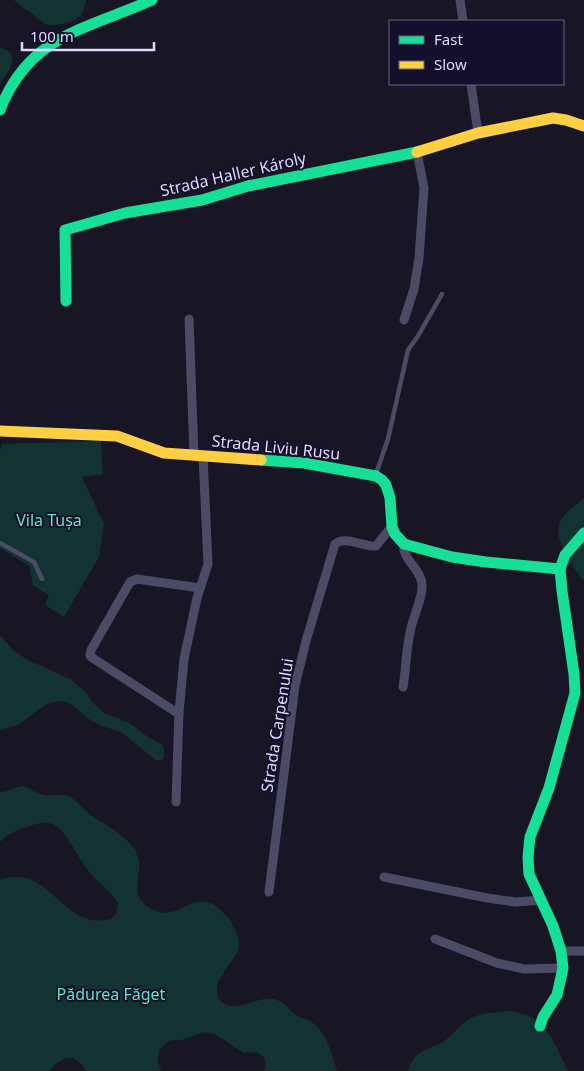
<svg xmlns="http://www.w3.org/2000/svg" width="584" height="1071" font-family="'Noto Sans',sans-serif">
	<rect width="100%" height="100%" fill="#181625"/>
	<!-- green -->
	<g fill="#133232">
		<path d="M14 0H86C85 5 84 10 81 15 74 23 54 27 45 24 40 21 37 18 33 14 26 9 20 6 14 0Z"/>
		<path d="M0 47C23 55 9 70 0 84Z"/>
		<polygon points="101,441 103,474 82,477 104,524 99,557 64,617 45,605 49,595 33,585 29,566 0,548 0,451 2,444"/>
		<path d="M584 498V581C573 568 551 538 561 520 565 512 577 505 584 498Z"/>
		<polygon points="0,635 14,651 26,659 72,680 86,693 94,704 104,713 129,723 145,735 162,745 164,749 164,758 161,760 156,760 121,732 102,726 89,719 72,705 66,702 58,701 45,705 18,725 0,730"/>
		<path d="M23 786C30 788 37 794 44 795 53 797 62 792 70 797 79 802 85 811 93 817 97 820 102 822 106 825 117 832 134 843 138 857 143 872 130 891 144 904 147 907 151 908 154 910 180 922 193 888 218 908 223 912 228 917 231 922 235 929 240 939 239 947 238 955 222 973 218 983 216 990 216 996 221 1001 235 1015 258 995 274 999 285 1002 288 1009 296 1015 301 1019 308 1019 313 1023 325 1030 333 1058 337 1071H264C269 1055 259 1050 244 1053 234 1048 221 1036 211 1033 201 1030 194 1036 185 1039 181 1041 178 1039 174 1040 165 1041 157 1051 158 1060 158 1063 160 1068 161 1071H86C84 1068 81 1063 78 1061 67 1052 56 1064 49 1071H0V880C10 876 24 876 34 881 58 894 74 925 105 920 115 919 117 913 118 904 112 891 99 884 90 873 84 865 78 856 73 847 61 828 54 817 30 826 17 830 10 832 0 842V792C8 792 15 787 23 786Z"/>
		<path d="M509 1011C515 1012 522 1013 529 1016 550 1025 558 1052 568 1071H408C409 1065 414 1058 418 1054 426 1048 435 1047 443 1042 454 1035 461 1022 473 1017 485 1012 497 1013 509 1011Z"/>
	</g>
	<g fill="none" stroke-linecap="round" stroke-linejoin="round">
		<!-- lane -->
		<g stroke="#4c4b66" stroke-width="4.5">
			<polyline points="376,474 388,439 408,350 418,336 442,294"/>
			<polyline points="0,543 34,562 42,579"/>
		</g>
		<!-- street -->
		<g stroke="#4c4b66" stroke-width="9">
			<polyline points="460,0 463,21"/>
			<polyline points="471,84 478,133"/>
			<polyline points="189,319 194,455"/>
			<polyline points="404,320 414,289 419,258 424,188 417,152"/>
			<path d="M403 687C406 669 406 651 410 633 412 618 423 599 422 585 422 569 401 559 404 544"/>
			<polyline points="179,714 91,657 90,655 91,650 130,582 137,579 200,588"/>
			<polyline points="176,802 179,712 184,659 197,598 208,564 203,456"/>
			<polyline points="384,877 487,898 516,902 541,900"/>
			<path d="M269 892 295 686 306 641 335 544C345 535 363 547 376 546L392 526"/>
			<polyline points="435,939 497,963 524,969 563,968"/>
			<polyline points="561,951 584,951"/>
		</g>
		<!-- fast -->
		<g stroke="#16e098" stroke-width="11">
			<path d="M0 110C29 35 87 29 152 0"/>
			<polyline points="66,301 65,230 125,213 202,200 248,186 417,152"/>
			<polyline points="261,460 304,463 376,476 382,480 386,485 390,498 392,527 395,534 404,544 452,557 486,562 560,569"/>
			<polyline points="540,1026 543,1017 557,995 563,968 561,951 553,926 529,874 528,857 530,837 549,788 575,693 574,674 562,591 560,569 565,555 584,533"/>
		</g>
		<!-- slow -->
		<g stroke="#ffcf43" stroke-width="11">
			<polyline points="417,152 478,133 553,118 566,120 584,126"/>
			<polyline points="0,431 117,436 164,453 261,460"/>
		</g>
	</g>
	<g text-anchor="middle" stroke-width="4" stroke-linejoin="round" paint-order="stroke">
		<!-- street labels -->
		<g font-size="16" fill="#dedaff" stroke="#14102b">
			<text transform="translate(233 174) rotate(-13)" y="6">Strada Haller Károly</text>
			<text transform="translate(276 447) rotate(6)" y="6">Strada Liviu Rusu</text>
			<text transform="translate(277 725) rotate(-81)" y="6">Strada Carpenului</text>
		</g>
		<!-- park labels -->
		<g font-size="16" fill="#5fe6c2" stroke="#14102b">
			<text x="49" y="526">Vila Tușa</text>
			<text x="111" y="1000">Pădurea Făget</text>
		</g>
	</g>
	<!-- legend -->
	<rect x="389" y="20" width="175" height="65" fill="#14102b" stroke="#656180"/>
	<rect x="399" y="36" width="25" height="8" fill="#16e098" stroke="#656180"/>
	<text x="434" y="45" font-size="15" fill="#dedaff">Fast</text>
	<rect x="399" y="61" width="25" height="8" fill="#ffcf43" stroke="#656180"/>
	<text x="434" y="70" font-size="15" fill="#dedaff">Slow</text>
	<!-- scale -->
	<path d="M22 42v8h132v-8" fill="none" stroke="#dedaff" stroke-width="2.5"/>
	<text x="30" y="42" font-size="15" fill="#dedaff" stroke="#14102b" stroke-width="4" paint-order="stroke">100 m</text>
</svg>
